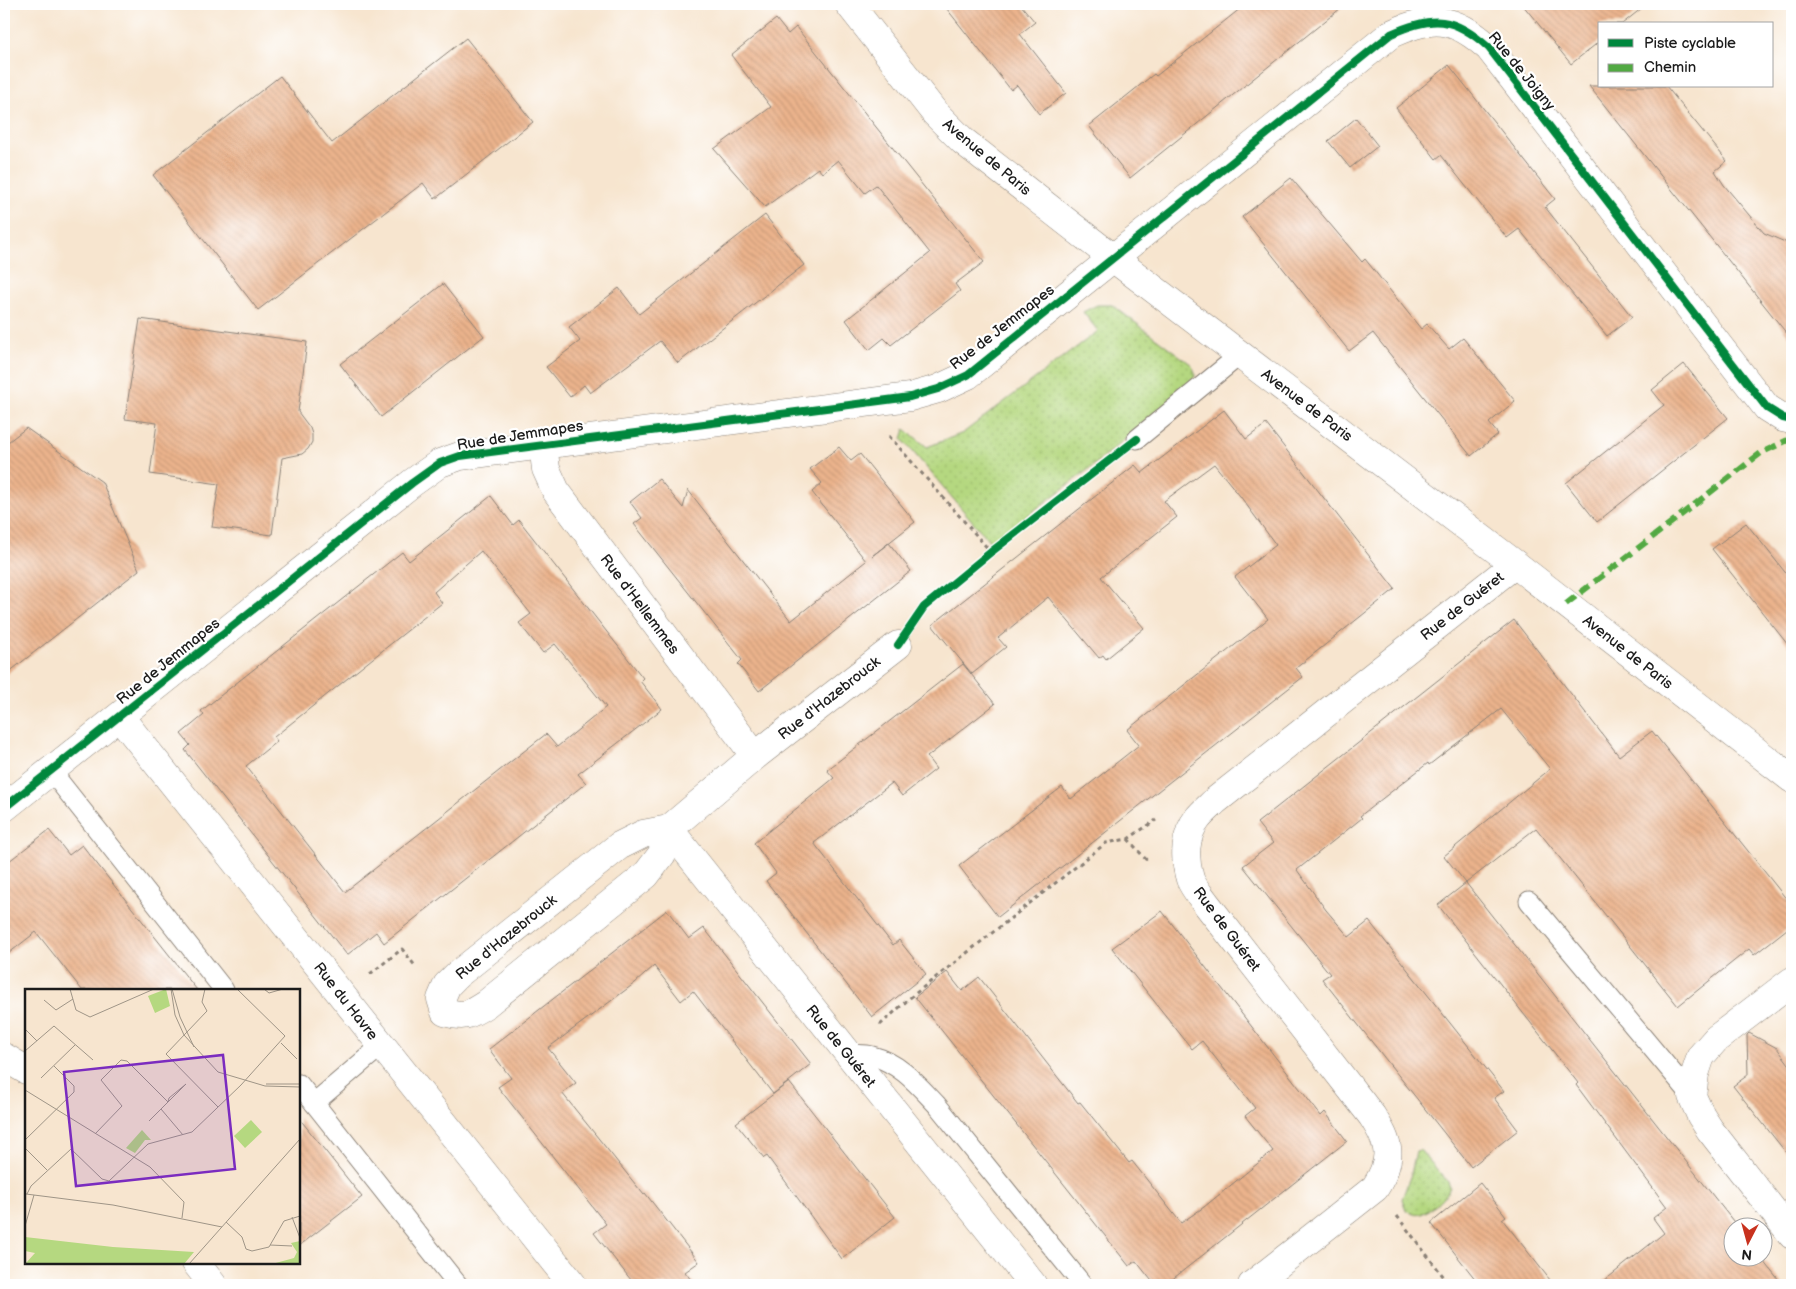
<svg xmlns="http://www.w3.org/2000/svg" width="1796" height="1289" font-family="'Balsamiq Sans',sans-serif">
	<defs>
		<pattern id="grass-dots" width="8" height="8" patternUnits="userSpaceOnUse" patternTransform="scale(1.25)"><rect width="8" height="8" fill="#b5d880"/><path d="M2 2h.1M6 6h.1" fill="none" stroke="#9bb96e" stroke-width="1.8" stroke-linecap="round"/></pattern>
		<pattern id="building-back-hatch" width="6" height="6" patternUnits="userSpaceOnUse" patternTransform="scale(1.25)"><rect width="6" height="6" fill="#ebb38c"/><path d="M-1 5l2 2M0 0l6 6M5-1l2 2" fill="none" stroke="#c99978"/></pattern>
	</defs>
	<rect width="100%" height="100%" fill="#fff"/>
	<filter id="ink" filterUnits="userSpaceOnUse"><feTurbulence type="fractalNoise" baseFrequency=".02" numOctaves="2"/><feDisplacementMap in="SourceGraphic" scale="10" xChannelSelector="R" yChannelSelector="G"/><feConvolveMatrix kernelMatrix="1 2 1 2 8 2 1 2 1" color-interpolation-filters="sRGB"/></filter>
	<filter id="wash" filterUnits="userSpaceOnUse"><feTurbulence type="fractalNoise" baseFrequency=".0096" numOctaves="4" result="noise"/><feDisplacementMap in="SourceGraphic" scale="20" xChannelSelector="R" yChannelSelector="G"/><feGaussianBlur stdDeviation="1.12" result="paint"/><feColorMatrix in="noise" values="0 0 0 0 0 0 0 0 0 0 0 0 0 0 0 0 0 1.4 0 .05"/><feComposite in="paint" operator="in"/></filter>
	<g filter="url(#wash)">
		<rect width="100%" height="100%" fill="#f7e5cf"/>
		<!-- grass -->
		<g fill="url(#grass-dots)" stroke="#687a4e">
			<polygon points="1097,305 1112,305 1192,365 1196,375 1189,385 1089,469 991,543 902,439 905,429 927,447 963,433 1098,331 1083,312"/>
			<path d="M1420 1150 1448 1182 1450 1187C1447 1197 1430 1211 1421 1214 1415 1216 1411 1213 1406 1210L1402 1199 1411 1174 1416 1151Z"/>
		</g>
		<g id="blocks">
			<!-- building -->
			<g fill="url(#building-back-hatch)" fill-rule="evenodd">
				<polygon points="943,4 1020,4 1035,22 1020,34 1066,93 1039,114 1017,85 1011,90"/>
				<polygon points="1246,4 1346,4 1130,178 1089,126 1154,74 1156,76"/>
				<polygon points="1522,4 1647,4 1622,24 1600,24 1600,41 1571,64"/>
				<polygon points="776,19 788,34 796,27 984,262 955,284 960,291 891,345 884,338 869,350 846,320 930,253 876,185 865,193 838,160 822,173 818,168 765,207 714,149 771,107 731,55"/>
				<polygon points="466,38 533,122 435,199 423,183 258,310 153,175 280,76 332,143"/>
				<polygon points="1449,65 1555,199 1545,207 1632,317 1607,336 1519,229 1507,238 1441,155 1436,159 1396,108"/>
				<polygon points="1589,86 1666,86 1727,161 1715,171 1724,185 1764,233 1792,245 1792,340"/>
				<polygon points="1356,118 1378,146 1350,168 1328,141"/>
				<polygon points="1291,178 1362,262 1365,259 1421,329 1427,324 1449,349 1463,338 1515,401 1489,423 1498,434 1471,456 1373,333 1349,351 1242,217"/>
				<polygon points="765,215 804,265 678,363 660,341 590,393 584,385 570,397 546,367 580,341 569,327 619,288 639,314"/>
				<polygon points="443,284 484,336 381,417 340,364"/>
				<polygon points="140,319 307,342 298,412 310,428 312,434 312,442 308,449 302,454 282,458 272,535 212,527 219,484 150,474 157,423 125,419"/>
				<polygon points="1684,364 1728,418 1597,522 1566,483 1664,405 1652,390"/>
				<polygon points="1224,410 1246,439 1266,424 1395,589 1296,668 1303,677 998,917 959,866 1062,787 1071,799 1106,771 1139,745 1127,730 1268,619 1235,577 1276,545 1240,496 1214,464 1164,501 1177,517 1101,577 1144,628 1106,659 1103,655 1099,658 1048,597 998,638 1006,647 972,674 932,625 1135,465 1142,473"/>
				<polygon points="26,428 102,482 139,570 4,676 4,445"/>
				<polygon points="839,447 851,461 860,454 915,522 872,556 889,543 911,571 759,691 738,664 742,660 634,524 642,518 630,502 659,479 683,508 688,490 791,621 866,561 812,492 822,483 810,469"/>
				<path d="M491 496 513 525 519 520 643 678 640 681 662 709 578 774 586 783 384 943 376 932 347 955 185 750 190 745 181 734 204 715 201 711 402 552 409 561ZM481 551 531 614 519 623 543 653 555 644 606 707 557 747 546 734 345 892 246 766 277 741 274 737 442 603 434 592Z"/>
				<polygon points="1746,523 1792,581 1792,650 1712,549"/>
				<polygon points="1514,620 1619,756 1652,731 1792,906 1792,925 1754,955 1749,949 1678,1006 1536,828 1466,883 1737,1226 1734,1226 1734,1256 1760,1256 1783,1285 1599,1285 1664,1233 1653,1218 1667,1207 1576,1085 1578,1083 1438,905 1466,883 1444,856 1550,769 1501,709 1429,765 1428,763 1360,816 1362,818 1297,870 1326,910 1349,937 1369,921 1504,1091 1494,1098 1518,1130 1471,1167 1322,979 1330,974 1243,866 1273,843 1257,823"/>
				<polygon points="963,664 995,704 927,757 936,769 902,796 892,783 814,843 893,945 899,940 926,974 872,1017 766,881 776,873 754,843 834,778 827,770"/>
				<polygon points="49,830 69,855 82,845 197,990 82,990 36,932 4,957 4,865"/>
				<polygon points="667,910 689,939 704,928 811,1064 773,1094 693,991 681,1001 654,966 635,983 548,1048 576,1083 562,1093 644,1195 645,1193 699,1262 685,1272 695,1285 635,1285 594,1233 606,1224 498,1087 511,1078 489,1049"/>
				<polygon points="1162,911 1321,1116 1325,1112 1347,1141 1165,1285 1155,1285 1136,1261 1129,1266 915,997 947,972 962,991 979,977 1078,1103 1080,1102 1129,1163 1132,1161 1181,1223 1204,1207 1273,1151 1245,1116 1255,1108 1229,1075 1202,1041 1192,1049 1112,948"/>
				<polygon points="1749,1033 1777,1048 1792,1068 1792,1160 1733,1086 1748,1075 1747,1035"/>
				<polygon points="789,1082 895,1217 842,1259 767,1156 764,1158 736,1123"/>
				<polygon points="299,1118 362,1197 299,1246"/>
				<polygon points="1480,1183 1506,1216 1502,1219 1554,1285 1480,1285 1431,1223"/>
			</g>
		</g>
	</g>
	<g filter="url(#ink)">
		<use href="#blocks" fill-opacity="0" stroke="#8a8076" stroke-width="1"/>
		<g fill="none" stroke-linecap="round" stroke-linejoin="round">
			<!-- lane casing -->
			<g stroke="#8a8076" stroke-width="21">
				<g id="lane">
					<polyline points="1137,439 1241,354"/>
					<polyline points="51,771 224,990"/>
					<polyline points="1529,901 1692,1096"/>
					<path d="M848 1054C856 1055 865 1054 872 1056 900 1063 918 1085 937 1105L1083 1285"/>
					<polyline points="299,1084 458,1285"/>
					<polyline points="314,1103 381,1046"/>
				</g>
			</g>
			<!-- street casing -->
			<g stroke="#8a8076" stroke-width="29">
				<g id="street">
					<polyline points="849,4 935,113 963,141 1113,258 1515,564 1792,779"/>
					<polyline points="543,444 546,469 556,491 755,756"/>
					<path d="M898 645 755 756 669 829 662 854 646 875 486 1004C469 1015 465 1018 445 1012L441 999 447 985 457 975 619 846 643 834 669 829 1033 1285"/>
					<polyline points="120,717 573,1285"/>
					<path d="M4 808 412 483 440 463 460 456 910 397 938 389 968 375 1391 34C1433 15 1454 16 1489 48L1767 408 1783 418 1792 420"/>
					<polyline points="1792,981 1716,1039 1701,1056 1695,1074 1692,1096 1701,1116 1710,1130 1792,1235"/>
					<polyline points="4,1057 26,1070"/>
					<polyline points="196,1263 213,1285"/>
					<path d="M1252 1285 1375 1188C1394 1158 1390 1144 1372 1116L1205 902C1200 895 1193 887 1190 879 1184 859 1184 835 1198 818 1203 812 1209 807 1215 801L1515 564"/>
				</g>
			</g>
			<!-- path -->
			<g stroke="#8a8076" stroke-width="3" stroke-dasharray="4 4" stroke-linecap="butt">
				<polyline points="889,436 991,552"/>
				<polyline points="1128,839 1149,863"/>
				<polyline points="370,974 402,949 416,967"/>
				<polyline points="880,1025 911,997 1106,843 1128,839 1156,820"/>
				<polyline points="1397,1216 1450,1285"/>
			</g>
			<!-- lane -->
			<use href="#lane" stroke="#fff" stroke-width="19"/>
			<!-- street -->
			<use href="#street" stroke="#fff" stroke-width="28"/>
			<!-- quiet -->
			<polyline stroke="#52a943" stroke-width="6" stroke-dasharray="12 6" stroke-linecap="butt" points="1566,604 1761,453 1792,438"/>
			<!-- cycleway casing -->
			<g stroke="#fff" stroke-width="11">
				<g id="cycleway">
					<polyline points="898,645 924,607 991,552 1137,439"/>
					<path d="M4 808 412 483 440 463 460 456 910 397 938 389 968 375 1391 34C1433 15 1454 16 1489 48L1767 408 1783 418 1792 420"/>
				</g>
			</g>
			<!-- cycleway -->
			<use href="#cycleway" stroke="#00873e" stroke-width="8"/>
		</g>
	</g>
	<g text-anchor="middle" stroke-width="4.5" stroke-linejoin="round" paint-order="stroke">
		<!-- street labels -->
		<g font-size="15" fill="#1c1c1c" stroke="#fff">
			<text transform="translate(1522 71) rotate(51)" y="5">Rue de Joigny</text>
			<text transform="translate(987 157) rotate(40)" y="5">Avenue de Paris</text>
			<text transform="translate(1002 327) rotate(-38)" y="5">Rue de Jemmapes</text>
			<text transform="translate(1307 405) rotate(37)" y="5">Avenue de Paris</text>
			<text transform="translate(520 435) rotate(-9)" y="5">Rue de Jemmapes</text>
			<text transform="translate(640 604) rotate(53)" y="5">Rue d'Hellemmes</text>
			<text transform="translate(1462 606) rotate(-38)" y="5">Rue de Guéret</text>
			<text transform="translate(1628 652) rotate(38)" y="5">Avenue de Paris</text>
			<text transform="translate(168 661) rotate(-39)" y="5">Rue de Jemmapes</text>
			<text transform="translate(829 698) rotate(-38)" y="5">Rue d'Hazebrouck</text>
			<text transform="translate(1227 929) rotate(53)" y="5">Rue de Guéret</text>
			<text transform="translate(506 937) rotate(-39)" y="5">Rue d'Hazebrouck</text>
			<text transform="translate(346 1001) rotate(52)" y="5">Rue du Havre</text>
			<text transform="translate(841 1046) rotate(51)" y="5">Rue de Guéret</text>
		</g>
	</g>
	<!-- overview -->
	<g transform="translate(25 989)">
		<rect width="275" height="275" fill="#f7e5cf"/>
		<path d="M141 0 145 17 130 24 123 7ZM117 141 126 151H120L110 164 101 159ZM275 252V275H247L269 269 272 263 266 254Z" fill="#b5d880"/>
		<path d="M226 131 237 143 220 159 209 147ZM0 248 88 258 169 263 159 275H0L10 264 0 262Z" fill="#b5d880"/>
		<path fill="none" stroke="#9f9587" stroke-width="1" d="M45 0 51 21 65 28 129 0M146 0 150 26 159 46 193 83 240 97 275 98M147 0 155 28 169 58M180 0 177 13 182 22 141 65 193 118M239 0 244 4 258 0M19 11 31 21 48 10M0 40 12 52M256 54 272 70M0 62 29 37 68 71M16 89 50 56M241 95H275M0 101 125 178 159 213 157 229M136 120 158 146M70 145 97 117 76 91 96 71 102 72 143 113 161 95 144 109 143 113 124 132M0 151 49 103V97L29 77M0 159 22 181M1 205 88 216 197 238M2 205 6 197 46 160 77 190 84 192 123 155 167 143 216 96 260 47 212 0M267 228 275 249M201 233 217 248 221 260 227 262 244 258 259 232 275 227M0 237 9 206M245 256 267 257M164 275 275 150"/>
		<path fill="#7b2cbf" fill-opacity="0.15" stroke="#7b2cbf" stroke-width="2.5" d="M198 66 210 180 51 197 39 83Z"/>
		<rect width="275" height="275" fill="none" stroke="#1c1c1c" stroke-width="2.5"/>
	</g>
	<!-- margin -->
	<rect width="1796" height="1289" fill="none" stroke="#fff" stroke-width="20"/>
	<!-- legend -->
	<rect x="1598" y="22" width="175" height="65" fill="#ffffff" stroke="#a4a4a4"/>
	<rect x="1608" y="39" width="25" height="8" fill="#00873e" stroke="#a4a4a4"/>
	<text x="1644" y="48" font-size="15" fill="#1c1c1c">Piste cyclable</text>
	<rect x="1608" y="64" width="25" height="8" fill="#52a943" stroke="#a4a4a4"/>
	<text x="1644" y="72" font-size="15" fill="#1c1c1c">Chemin</text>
	<!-- north arrow -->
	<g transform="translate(1748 1242) rotate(186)"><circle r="24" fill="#ffffff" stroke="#a4a4a4"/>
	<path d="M0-4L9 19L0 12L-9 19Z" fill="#c8321e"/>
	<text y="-8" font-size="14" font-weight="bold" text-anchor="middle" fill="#1c1c1c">N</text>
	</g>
</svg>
